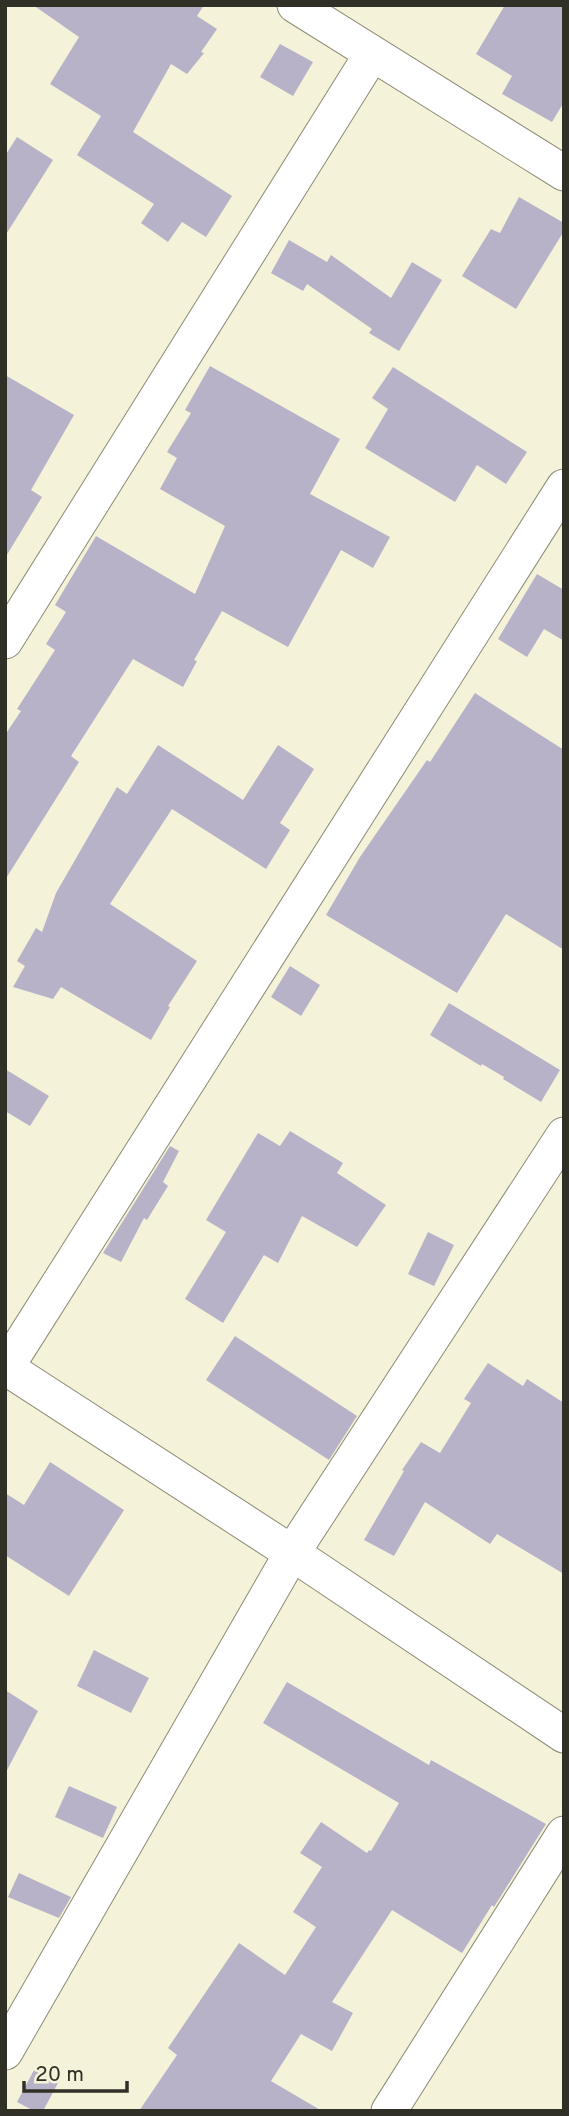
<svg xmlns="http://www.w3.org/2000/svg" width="569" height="2116" font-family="Overpass,sans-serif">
	<rect width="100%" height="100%" fill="#f5f2da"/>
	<!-- building -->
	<g fill="#b8b2c8">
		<polygon points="33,5 204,5 197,16 217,29 201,52 204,53 187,74 171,64 133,132 232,196 206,237 182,222 168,242 141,223 154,204 77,155 101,116 50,84 79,37"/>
		<polygon points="505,5 564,5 564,102 552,122 502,94 512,76 476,54"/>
		<polygon points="280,44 313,62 293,96 260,77"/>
		<polygon points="17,137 53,160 5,236 5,156"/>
		<polygon points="519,197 564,223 564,231 516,309 462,276 491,229 500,233"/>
		<polygon points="289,240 327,262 331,255 391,298 412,262 442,280 399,351 369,333 372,329 307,284 303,291 271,273"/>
		<polygon points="210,366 340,439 310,494 390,537 373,568 341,550 288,647 222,611 194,660 197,661 183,687 133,659 71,756 79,762 5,880 5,735 21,711 17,709 55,650 46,644 66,612 55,605 96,536 195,594 225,526 160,489 177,458 167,452 191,413 185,410"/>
		<polygon points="393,367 527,452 506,484 477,465 455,502 365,448 388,409 372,398"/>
		<polygon points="5,375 74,415 31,490 42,497 5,558"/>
		<polygon points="537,574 564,590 564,641 544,629 527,657 498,639"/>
		<polygon points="475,693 564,750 564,950 506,914 457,993 326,915 360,857 427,760 430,762"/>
		<polygon points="158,745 243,800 278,745 314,769 280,823 290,830 266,869 172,809 110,904 197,961 168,1006 170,1007 151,1040 61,987 53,999 13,987 25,966 17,961 36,928 42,932 56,893 117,787 127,794"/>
		<polygon points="290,966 320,985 301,1016 271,997"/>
		<polygon points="449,1003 560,1070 541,1102 503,1079 504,1077 482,1064 481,1066 430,1035"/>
		<polygon points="5,1069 49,1096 30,1126 5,1111"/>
		<polygon points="290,1131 343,1163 337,1173 386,1205 357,1247 302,1216 278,1263 264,1255 223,1323 185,1299 226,1232 206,1220 258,1133 280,1146"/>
		<polygon points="170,1146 179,1151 163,1182 168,1186 147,1220 144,1218 121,1262 103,1253"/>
		<polygon points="428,1232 454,1245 434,1286 408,1274"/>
		<polygon points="235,1336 357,1416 329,1460 206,1380"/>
		<polygon points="488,1363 523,1386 527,1379 564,1403 564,1574 497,1534 490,1544 425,1502 394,1556 364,1540 404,1471 402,1470 421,1442 440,1453 471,1403 464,1399"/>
		<polygon points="50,1462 124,1510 69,1596 5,1555 5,1493 24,1505"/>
		<polygon points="94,1650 149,1678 131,1713 77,1686"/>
		<polygon points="287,1682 429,1765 431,1760 546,1824 494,1907 492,1905 462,1953 392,1910 332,2002 353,2013 332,2051 301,2034 271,2081 322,2111 139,2111 177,2055 168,2048 239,1943 285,1975 316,1927 293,1912 322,1867 300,1853 321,1822 367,1853 369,1850 371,1851 399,1803 263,1723"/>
		<polygon points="5,1690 38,1711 5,1774"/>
		<polygon points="69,1786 117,1807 103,1838 55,1817"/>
		<polygon points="19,1873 71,1897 59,1918 8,1897"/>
		<polygon points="34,2070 58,2083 43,2111 34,2111 17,2102"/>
	</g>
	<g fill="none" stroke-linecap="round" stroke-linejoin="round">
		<!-- minor casing -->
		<g stroke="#8e8b75" stroke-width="37">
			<g id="minor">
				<polyline points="295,5 564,173"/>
				<polyline points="5,641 372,54"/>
				<polyline points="5,1367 292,1553 564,1735"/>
				<polyline points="5,1369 564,487"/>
				<polyline points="5,2052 292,1553 564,1135"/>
				<polyline points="389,2111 564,1834"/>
			</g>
		</g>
		<!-- minor -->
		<use href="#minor" stroke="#fff" stroke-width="35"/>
	</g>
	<!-- border -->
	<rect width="569" height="2116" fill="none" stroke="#313027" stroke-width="14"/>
	<!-- scale -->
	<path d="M24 2081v10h103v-10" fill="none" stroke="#313027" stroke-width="3.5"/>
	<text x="35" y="2081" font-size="21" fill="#313027" stroke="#f5f2da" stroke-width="5" paint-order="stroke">20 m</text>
</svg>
